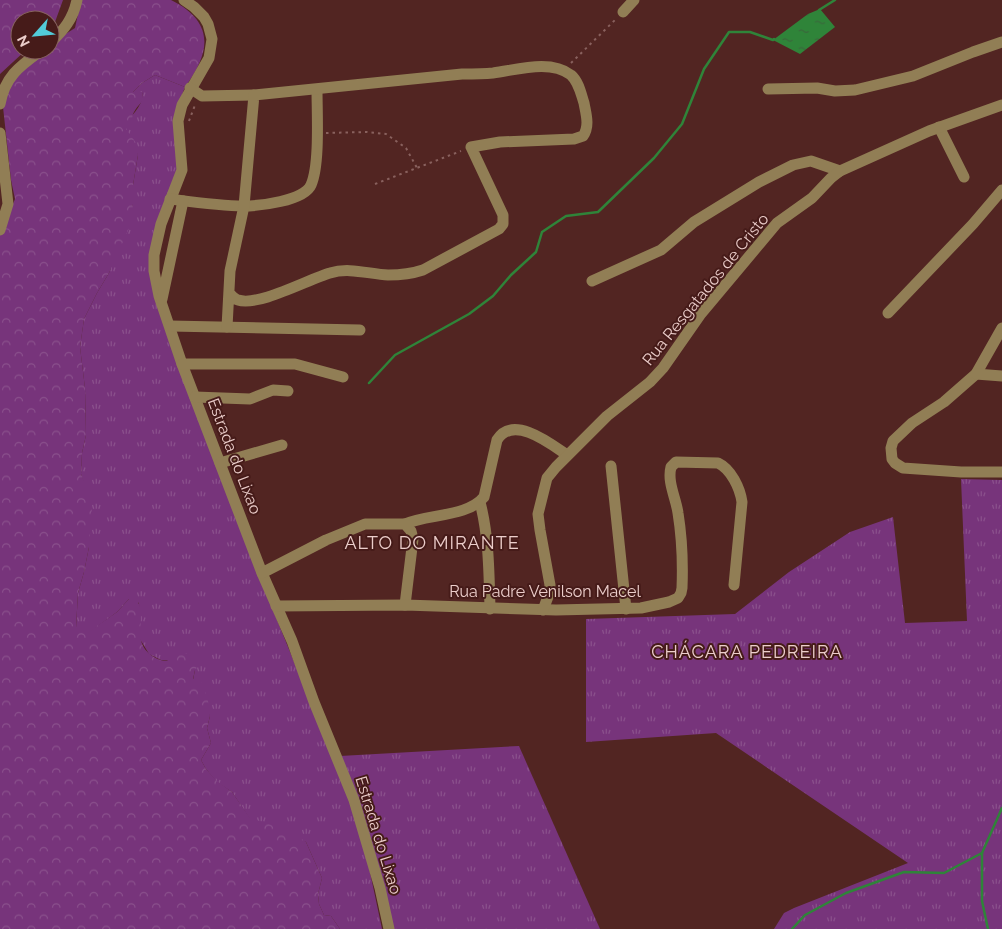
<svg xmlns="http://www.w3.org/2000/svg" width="1002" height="929" font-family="Raleway,sans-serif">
	<defs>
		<pattern id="grass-tufts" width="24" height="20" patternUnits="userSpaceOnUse" patternTransform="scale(1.25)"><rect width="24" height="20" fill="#77347b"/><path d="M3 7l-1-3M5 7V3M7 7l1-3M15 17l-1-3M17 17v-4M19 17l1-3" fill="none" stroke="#8a508c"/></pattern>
		<pattern id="forest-crowns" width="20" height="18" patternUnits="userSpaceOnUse" patternTransform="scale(1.25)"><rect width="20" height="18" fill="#77347b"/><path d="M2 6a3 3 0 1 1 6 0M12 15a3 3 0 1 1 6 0" fill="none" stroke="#8a508c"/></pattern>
		<pattern id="water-ripples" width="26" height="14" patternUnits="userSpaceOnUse" patternTransform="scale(1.25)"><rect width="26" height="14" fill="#2f8439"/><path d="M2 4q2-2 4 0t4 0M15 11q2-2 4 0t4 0" fill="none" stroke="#39683b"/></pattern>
	</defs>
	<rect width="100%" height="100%" fill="#522522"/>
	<!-- grass -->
	<g fill="url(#grass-tufts)">
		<path d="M155 75 185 87 180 100 178 167 150 271 273 610 349 797 367 858 382 929H340L331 916 324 915 319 904 318 894 322 878 306 842 250 819 232 792 217 782 206 769 201 760 211 743 207 728 210 716 193 680 195 670 170 660H161L149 654 140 639 139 603 129 599 117 612 87 634 76 628 78 593 84 572 89 547 85 486 81 474 82 453 86 435 85 388 80 347 84 319 97 293 109 273 133 204V185L138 155 123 126C131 116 145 104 142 92H133L142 83Z"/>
		<polygon points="961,479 1002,480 1002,929 774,929 784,913 794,908 908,863 716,733 586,742 586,619 735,614 789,572 850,532 893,517 905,623 967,621"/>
		<polygon points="519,746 600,929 394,929 340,756"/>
	</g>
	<!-- forest -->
	<g fill="url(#forest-crowns)">
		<polygon points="0,0 63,0 55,22 50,27 50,20 20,20 20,50 26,50 0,74"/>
		<path d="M81 0H171C215 22 211 52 185 87L155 75 142 83 133 92H142C145 103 139 103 134 112 132 115 132 121 131 125L124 126 136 143 138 155 133 185V204L130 226 109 273 97 293 84 319 80 347 85 388 86 435 82 453 81 474 91 497 92 509 89 547 84 572 78 593 76 627 83 629 87 633 117 612 129 599H136C150 617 126 644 158 659 167 663 172 659 179 653L196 655 201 663 195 670 193 679 201 680 208 701 210 716 207 728 211 743 201 760 206 769 217 781 232 792 250 818 290 831 306 842 322 878 318 894 319 904 324 915 331 916 340 929H0V235L15 199 11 180 3 107 12 76 41 50H50V44L75 28Z"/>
	</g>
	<!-- water -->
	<polygon fill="url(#water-ripples)" points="820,9 835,27 800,54 773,40 808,14"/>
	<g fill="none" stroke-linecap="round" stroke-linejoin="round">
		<!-- stream -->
		<g stroke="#2f8439" stroke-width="2.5">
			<polyline points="819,10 835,0"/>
			<polyline points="369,383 395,355 469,314 493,296 511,275 536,252 542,232 566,216 598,212 654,158 682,124 704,69 729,32 750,32 773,40 774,39"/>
			<polyline points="792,929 805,915 846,893 904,872 944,873 982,853"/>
			<polyline points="988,929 982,901 982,853 1002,808"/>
		</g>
		<!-- path -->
		<g stroke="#89615e" stroke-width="2" stroke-dasharray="2.5 4" stroke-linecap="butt">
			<polyline points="571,63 616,19"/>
			<polyline points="189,121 195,105"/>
			<polyline points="326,133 367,132 386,134 406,148 417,168"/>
			<polyline points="375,184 461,151"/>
		</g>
		<!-- minor -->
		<g stroke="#917e55" stroke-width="11">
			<polyline points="184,0 194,7 204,17 208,24 212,39 209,58 182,105 178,121 182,170 161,224 154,255 154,271 159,296 182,364 262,573 292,641 314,702 354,800 380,888 389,929"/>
			<polyline points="623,12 634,0"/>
			<path d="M50 43C64 30 73 19 77 0"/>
			<polyline points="190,88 202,96 254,95"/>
			<polyline points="768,89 817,88 835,91 855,90 913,76 973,52 1002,42"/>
			<path d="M0 104C5 76 20 66 42 50"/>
			<polyline points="939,127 964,177"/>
			<polyline points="0,133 8,204 0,230"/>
			<path d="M170 199C193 202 221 206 243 206 259 206 304 201 311 185 320 165 317 113 317 90"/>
			<polyline points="592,281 661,250 694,222 759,182 793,165 811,161 840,171"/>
			<polyline points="162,299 183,201"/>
			<polyline points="888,313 973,224 1002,190"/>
			<polyline points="170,326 360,330"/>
			<path d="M227 327 230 271 244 206 254 95 462 74C472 74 483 74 493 73 517 70 550 59 571 75 579 82 581 94 584 103 586 114 590 126 583 136L574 139 500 142 471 147 503 215V224L499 229 423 270C411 274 400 275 388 275 369 274 349 267 330 273 309 279 258 307 238 300 234 299 232 296 229 293"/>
			<polyline points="1002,328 976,374 944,402 912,423 893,441 891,448 892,459 895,463 903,468 961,472 1002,472"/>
			<polyline points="182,364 295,364 343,377"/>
			<polyline points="976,374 1002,376"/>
			<polyline points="195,397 250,399 273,390 288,391"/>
			<polyline points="220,463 282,445"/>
			<polyline points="611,466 626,609"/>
			<path d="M480 502C489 537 489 573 490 609"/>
			<path d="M405 524C427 514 468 517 484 497L497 440C513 414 551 444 567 455"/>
			<polyline points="262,573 326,540 365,524 405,524 411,531 413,539 405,605"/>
			<path d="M276 606 405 605 556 610 641 608 669 602 678 598 681 593 682 588C683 563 682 538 678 513 676 498 667 482 671 467L676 462 718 463C731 469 740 488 742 502L734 585"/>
			<polyline points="543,610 549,594 550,585 540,530 538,514 547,478 556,467 607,416 650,382 663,368 700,315 777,223 812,198 831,178 840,171 929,131 1002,105"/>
		</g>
	</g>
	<g text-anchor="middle" stroke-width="4" stroke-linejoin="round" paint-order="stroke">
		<!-- street labels -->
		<g font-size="16" fill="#eccecb" stroke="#461b19">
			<text transform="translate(705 289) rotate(-51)" y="6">Rua Resgatados de Cristo</text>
			<text transform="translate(235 456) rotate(69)" y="6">Estrada do Lixao</text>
			<text x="545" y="597">Rua Padre Venilson Macel</text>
			<text transform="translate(379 835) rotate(73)" y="6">Estrada do Lixao</text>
		</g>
		<!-- neighbourhood labels -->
		<g font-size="18" letter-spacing="1" fill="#eccecb" stroke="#461b19">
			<text x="432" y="549">ALTO DO MIRANTE</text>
			<text x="747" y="658">CHÁCARA PEDREIRA</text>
		</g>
	</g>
	<!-- north arrow -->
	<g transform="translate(35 35) rotate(243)"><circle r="24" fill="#461b19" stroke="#886360"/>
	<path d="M0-4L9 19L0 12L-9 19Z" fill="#52cbd9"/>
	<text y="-8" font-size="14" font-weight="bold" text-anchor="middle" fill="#eccecb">N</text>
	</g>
</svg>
